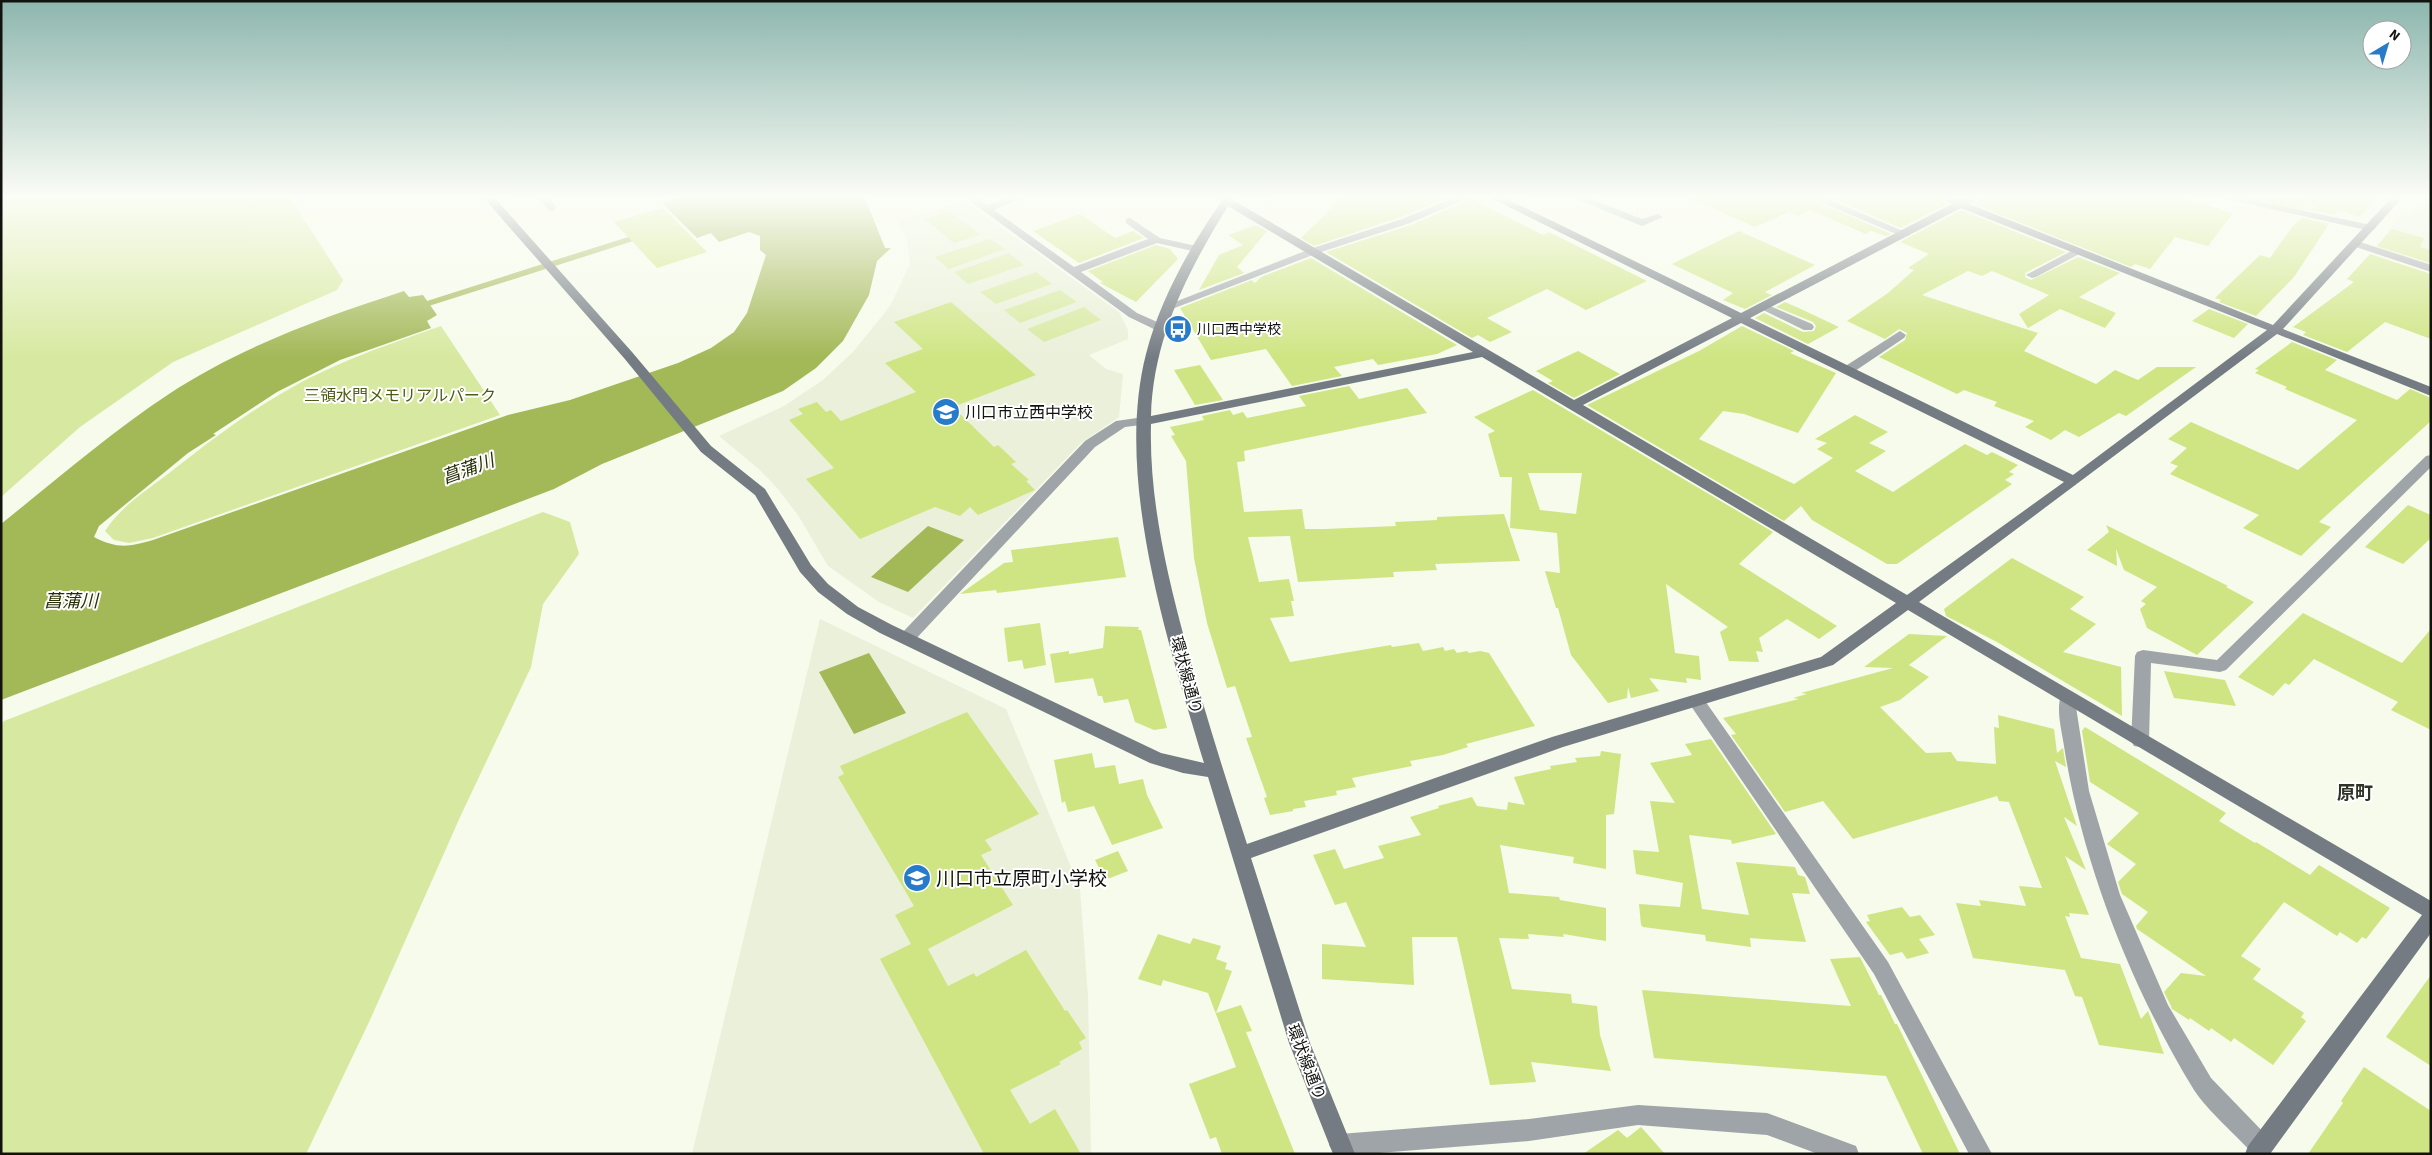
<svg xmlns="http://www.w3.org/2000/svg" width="2432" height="1155" font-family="'Source Sans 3','Noto Sans JP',sans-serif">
	<rect width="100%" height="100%" fill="#f6fbeb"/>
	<!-- built -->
	<g fill="#eaf0d9">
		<polygon points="2418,196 2431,196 2431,266 2376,247 2402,214 2412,214 2419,204 2414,201"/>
		<polygon points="965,201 1119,312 1128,330 1128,339 1089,355 1106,369 1123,374 1119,417 1081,443 913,618 879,602 828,566 798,515 778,489 760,470 719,436 784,406 823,380 853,352 890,306 910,264 907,239 897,222"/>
		<polygon points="820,619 1006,709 1080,889 1088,996 1091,1154 692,1154"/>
	</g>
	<!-- green -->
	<g fill="#d7e9a0">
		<polygon points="1,196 289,196 343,280 337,290 173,362 80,427 1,497"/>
		<polygon points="2230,196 2322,196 2306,211"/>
		<polygon points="950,211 980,235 954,243 925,219"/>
		<polygon points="990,239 1005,249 949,269 935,257"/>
		<polygon points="1009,253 1024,265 968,284 954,272"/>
		<polygon points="1036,272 1052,284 996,304 980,292"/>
		<polygon points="1060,290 1077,302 1020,323 1004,310"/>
		<polygon points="1084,307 1101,320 1044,342 1027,329"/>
		<path d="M441 326 500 415 153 538 129 543 114 540 105 531C122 505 149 489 173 470 208 443 245 414 284 392 333 363 387 345 441 326Z"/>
		<polygon points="543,512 570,522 579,554 543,604 531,667 461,815 370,1020 306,1154 1,1154 1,725 4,721"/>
	</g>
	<!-- water -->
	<g fill="#a3b857">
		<path d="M683 196H864L885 248H891L877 261 869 295 843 341 816 368 783 391 602 464 554 489 1 700V524C56 480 110 433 169 394 240 347 324 317 404 291L409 297 423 295 437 315 427 321 431 328 340 360 277 392 213 434 216 435 188 453 99 526 94 537C117 549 129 547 153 540L508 415 570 400 678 363 711 348 734 332 747 313 766 255 760 250V236L749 232 719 242 711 233 697 238 662 203Z"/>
		<polygon points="928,526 964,540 908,592 871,577"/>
		<polygon points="869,653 906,713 854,734 819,672"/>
	</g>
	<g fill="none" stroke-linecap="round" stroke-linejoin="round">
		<!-- stream -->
		<polyline stroke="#a3b857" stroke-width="5.5" points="420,306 640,236"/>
	</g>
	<!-- building -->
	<g fill="#cfe583" fill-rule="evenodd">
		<polygon points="1344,196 1452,196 1401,217 1314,246 1301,238"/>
		<polygon points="1684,196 1804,196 1891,234 1886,236 1870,231 1866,234 1810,210 1798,216 1789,212 1755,227"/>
		<polygon points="1827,196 1934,196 1948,204 1901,228"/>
		<polygon points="1983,196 2174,196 2233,213 2208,246 2175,237 2150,269 2135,264 2131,267 1973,204"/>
		<polygon points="2308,196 2381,196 2359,217 2338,210 2335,215 2310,210 2317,204 2308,201"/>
		<polygon points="1471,199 1543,235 1549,232 1647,281 1586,310 1547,289 1487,318 1512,332 1490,342 1478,335 1472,338 1326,252 1411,225"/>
		<polygon points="663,208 707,252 657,268 614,222"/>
		<polygon points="1961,210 2066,252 2025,273 2025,277 2031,280 2078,257 2120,273 2079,297 2116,313 2105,328 2060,309 2028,328 2019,314 2049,295 1992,271 1982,276 1968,271 1922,295 2038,333 2024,351 2096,384 2115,370 2138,380 2157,367 2196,367 2126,416 2119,413 2079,437 2065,430 2051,440 2025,427 2034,421 1994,406 1997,402 1964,390 1957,394 1879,357 1905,340 1907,333 1899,329 1885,339 1847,321 1888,293 1914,270 1908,268 1929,254 1900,242"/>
		<polygon points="1080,214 1115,238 1133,231 1144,238 1079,263 1033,231"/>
		<polygon points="2302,218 2329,224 2294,277 2256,316 2219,302 2221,300 2215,298 2260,255 2270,258 2292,227"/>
		<polygon points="1256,225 1267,231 1237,267 1244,273 1199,290 1219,255 1243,245 1228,235"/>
		<polygon points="2392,229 2424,238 2420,247 2431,250 2431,263 2377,246"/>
		<polygon points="1739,231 1815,265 1765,292 1772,295 1745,309 1723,300 1733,293 1672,264"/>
		<polygon points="1156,245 1170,249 1178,259 1136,302 1100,283 1103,282 1088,271"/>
		<polygon points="2370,254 2431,274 2431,339 2385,322 2347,352 2303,335 2306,332 2293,327 2354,282 2347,279"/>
		<polygon points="1311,258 1457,345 1437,354 1378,365 1373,359 1334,367 1342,376 1292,386 1266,349 1211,360 1180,308 1252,280 1255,283 1261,277"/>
		<polygon points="951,302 1036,375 953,407 994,447 998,445 1016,462 1011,464 1029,480 1026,481 1035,490 978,515 970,507 960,516 935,507 860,539 806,479 834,468 789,420 803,414 798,409 817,402 826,412 831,410 841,421 916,392 885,363 923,349 894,322"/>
		<polygon points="1785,302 1801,309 1839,327 1808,344 1755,318 1764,313 1803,332 1814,331 1816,326 1813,322 1776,307"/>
		<polygon points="2209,309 2248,324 2234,338 2192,321"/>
		<polygon points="1742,326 1794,351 1790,353 1836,373 1798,433 1744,414 1723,411 1699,439 1794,484 1833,458 1817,449 1827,443 1815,439 1855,415 1888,432 1869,443 1886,451 1855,471 1893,492 1965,444 1987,455 1992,452 2018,465 2009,472 2014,474 2005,480 2012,484 1897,564 1887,564 1812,520 1801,506 1784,521 1587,405 1699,351"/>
		<polygon points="2292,342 2337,360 2325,370 2397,400 2410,389 2431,398 2431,421 2319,522 2331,527 2301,556 2243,528 2259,515 2170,474 2178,466 2170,463 2187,448 2168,439 2191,422 2298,470 2357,420 2285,389 2287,387 2255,373 2259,370 2255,369"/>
		<polygon points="1578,351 1620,374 1574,398 1548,383 1553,381 1536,371"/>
		<polygon points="1200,365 1223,400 1195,405 1174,370"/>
		<polygon points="1349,386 1359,399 1407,388 1427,413 1244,451 1245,461 1237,462 1244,512 1302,509 1305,529 1325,529 1396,526 1395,522 1437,520 1437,517 1504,514 1520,561 1435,564 1437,570 1393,572 1394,577 1298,582 1290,536 1248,537 1259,582 1289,579 1294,601 1291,601 1294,616 1270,618 1290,662 1391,645 1392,647 1419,643 1423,651 1443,647 1445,651 1454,649 1457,653 1467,651 1469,653 1480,651 1489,653 1535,726 1466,744 1468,747 1443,755 1410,761 1412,766 1352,778 1356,787 1336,791 1337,795 1304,801 1306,807 1293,809 1293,811 1270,815 1264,798 1267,797 1246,738 1252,737 1235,686 1227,688 1207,623 1194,558 1186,461 1171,436 1175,435 1170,427 1204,420 1202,416 1230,410 1233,415 1243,412 1247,418 1306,406 1299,396"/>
		<path d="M1533 390 1773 532 1739 564 1837 626 1819 639 1787 619 1759 638 1763 652 1756 651 1759 662 1729 661 1720 632 1728 627 1666 584 1675 653 1699 656 1701 680 1686 678 1687 683 1649 678 1659 691 1631 698 1628 687 1627 698 1608 703 1571 655 1558 608H1556L1545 571 1560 573 1557 533 1510 528 1512 477H1500L1488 434 1495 431 1474 417ZM1528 473H1582L1576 514 1540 510Z"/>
		<polygon points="2408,505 2431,515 2431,538 2403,564 2365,547"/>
		<polygon points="2106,525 2228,586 2226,587 2254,602 2197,655 2147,628 2140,609 2146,604 2141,601 2157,587 2124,570 2116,549 2117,566 2087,550 2109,532"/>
		<polygon points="1118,537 1126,577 997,593 996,590 960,594 1004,563 1013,562 1011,550"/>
		<polygon points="2012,558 2084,597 2070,609 2096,624 2063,652 2121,667 2122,716 1997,642 1946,616 1944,609"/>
		<polygon points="2303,613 2402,663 2431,629 2431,730 2391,710 2398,702 2314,659 2289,685 2285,683 2273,696 2238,677"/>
		<polygon points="1040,623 1046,665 1024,669 1022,660 1008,662 1004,628"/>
		<polygon points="1105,626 1139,627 1138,630 1141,630 1167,728 1154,730 1135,722 1128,699 1104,703 1102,696 1098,696 1093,678 1055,683 1050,654 1069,651 1069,654 1103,648"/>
		<polygon points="1909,634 1947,636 1909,665 1929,677 1900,700 1880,707 1926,753 1951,752 1957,761 1996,764 1994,727 1999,728 1998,715 2054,729 2057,753 2063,748 2066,767 2055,761 2077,826 2064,817 2086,870 2065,856 2089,915 2069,913 2070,917 2065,916 2081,958 2120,964 2141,1019 2148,1011 2164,1054 2099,1045 2082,997 2075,996 2065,970 1973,958 1956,903 1981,906 1979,900 2026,906 2019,886 2042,888 2009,802 1999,801 1997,796 1853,839 1823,801 1785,812 1731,735 1736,734 1723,718 1799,699 1793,698 1807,694 1801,693 1893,668 1864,667"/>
		<polygon points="2164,671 2225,680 2236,706 2174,698"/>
		<polygon points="967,712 1039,814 985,840 992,850 981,855 1013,905 928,949 948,986 974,973 976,977 1026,950 1065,1011 1067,1010 1086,1038 1079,1042 1082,1049 1059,1062 1061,1064 1010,1090 1030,1124 1055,1109 1081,1154 984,1154 880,959 911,944 895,915 914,906 838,777 844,774 840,766"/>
		<polygon points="2085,727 2226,813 2219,821 2255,843 2256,842 2310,875 2319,865 2390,908 2366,939 2362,937 2357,943 2340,932 2337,936 2284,902 2241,956 2261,969 2253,979 2304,1013 2301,1017 2306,1021 2273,1065 2234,1038 2231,1042 2211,1028 2209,1031 2190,1018 2189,1020 2172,1009 2170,1004 2164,992 2181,973 2206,976 2137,929 2136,926 2148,912 2122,894 2118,882 2136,864 2107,844 2139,813 2090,782 2082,731"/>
		<polygon points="1711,739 1776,834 1732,844 1731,840 1689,835 1702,909 1749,915 1736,862 1795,867 1798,875 1805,877 1810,894 1792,893 1806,942 1750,938 1751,947 1706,941 1705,935 1643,927 1641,925 1639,904 1680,907 1683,883 1636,874 1633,850 1659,852 1650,801 1675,803 1650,763 1692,755 1685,744"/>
		<polygon points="1601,751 1621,754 1614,814 1606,815 1606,869 1573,863 1574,857 1500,845 1509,893 1559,897 1560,900 1606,908 1606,941 1563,934 1564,937 1528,934 1529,939 1499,938 1512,989 1571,994 1572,1003 1597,1006 1600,1035 1611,1071 1531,1062 1536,1082 1490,1085 1457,937 1412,937 1414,985 1322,979 1322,944 1366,947 1346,902 1335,905 1313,855 1335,849 1344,869 1384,858 1378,846 1421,835 1410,817 1439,808 1438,806 1472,797 1477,806 1507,810 1508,802 1525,805 1514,777 1551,769 1550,766 1577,762 1575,758 1600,756"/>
		<polygon points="1092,753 1095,768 1115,765 1119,784 1143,779 1147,795 1163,828 1112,845 1094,806 1068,812 1065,801 1062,803 1054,760"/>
		<polygon points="1118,851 1128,871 1105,880 1095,860"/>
		<polygon points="1902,907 1910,917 1920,915 1935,935 1919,939 1929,953 1907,959 1902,952 1890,955 1866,922 1870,921 1867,915"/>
		<polygon points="1158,934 1190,944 1193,938 1221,946 1216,959 1227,963 1225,969 1232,971 1216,1013 1241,1005 1252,1031 1246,1032 1295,1154 1222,1154 1216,1137 1210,1139 1189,1084 1236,1067 1208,993 1163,980 1161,986 1138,979"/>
		<polygon points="1860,957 1879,995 1881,995 1895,1024 1897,1024 1960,1154 1923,1154 1886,1076 1654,1058 1642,990 1851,1006 1830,959"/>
		<polygon points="2431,975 2431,1066 2386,1037"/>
		<polygon points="2364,1067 2431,1111 2431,1154 2308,1154 2343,1103 2341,1101"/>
		<polygon points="1641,1127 1665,1154 1583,1154 1618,1130 1627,1138"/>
	</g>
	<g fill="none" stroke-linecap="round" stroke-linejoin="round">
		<!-- street -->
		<g fill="#9fa4a9" fill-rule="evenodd">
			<polygon points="537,196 548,196 557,208 552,211 548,210"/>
			<polygon points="963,196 975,196 987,205 1012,196 1028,196 994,210 1074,267 1148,239 1126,223 1126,219 1130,218 1160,238 1201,247 1202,249 1197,252 1157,243 1081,272 1137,313 1164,325 1164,331 1160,332 1129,317"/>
			<polygon points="1458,196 1473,196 1410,223 1318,253 1172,309 1168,310 1162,307 1310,249 1402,219"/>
			<polygon points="1569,196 1584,196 1642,219 1658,214 1663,217 1642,226"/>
			<polygon points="1806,196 1821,196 1910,234 1909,236 1901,236"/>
			<polygon points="2212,196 2234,196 2371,225 2376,228 2371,231"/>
			<polygon points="2357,241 2431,265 2431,272 2353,246 2352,244"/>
			<polygon points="2077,248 2082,251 2081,253 2036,277 2032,278 2026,275"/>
			<polygon points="1763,303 1812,324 1814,327 1812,330 1804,330 1759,308 1759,304"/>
			<polygon points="1900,331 1906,335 1904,338 1852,373 1844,373 1842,370 1844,367"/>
			<polygon points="1144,417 1149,418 1151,421 1149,424 1125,427 1095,447 913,642 901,642 899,638 901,634 1085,441 1116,421"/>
			<polygon points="2431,455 2431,467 2226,670 2220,672 2151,663 2149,741 2146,746 2140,747 2134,746 2131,741 2135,656 2137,652 2143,650 2217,660 2426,456"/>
			<path d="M2068 692 2074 694 2089 791 2120 895 2168 1005 2211 1078 2269 1138 2272 1146 2269 1154H2253C2236 1135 2207 1110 2194 1090 2132 989 2082 863 2064 746 2062 731 2055 707 2062 694Z"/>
			<polygon points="1697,696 1703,698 1888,962 1992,1154 1969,1154 1874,974 1691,706 1689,702 1691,698"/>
			<polygon points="1638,1105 1767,1113 1856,1146 1859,1154 1818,1154 1767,1135 1638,1125 1529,1141 1366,1154 1335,1154 1329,1145 1332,1137 1340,1134 1529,1119"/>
		</g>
		<!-- secondary -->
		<path fill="#747b83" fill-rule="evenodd" d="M482 196H493L632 352 711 446 765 489 811 565 828 584 858 607 892 625 1161 753 1204 763C1168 642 1114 479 1146 354 1160 300 1189 248 1221 202L1213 196H1236L1233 200 1574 400 1732 318 1487 196H1501L1741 313 1952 204 1936 196H1951L1960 200 1967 196H1981L1969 204 2273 325 2393 196H2404L2283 329 2431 387V396L2277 334 1919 602 2431 901V933L2270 1154H2245L2248 1146 2422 915 1908 610 1833 665 1563 747 1251 858 1310 1043 1355 1154H1333L1289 1043 1208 777 1183 773 1150 763 880 633 847 614 818 592 800 572 755 495 701 452 624 358ZM1228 206 1473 352 1151 416C1153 338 1188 271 1228 206ZM1961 208 2267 330 2073 475 1750 318ZM1741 323 2064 482 1907 595 1583 405ZM1482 357 1896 603 1821 657 1552 737 1247 844C1225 777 1204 709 1185 641 1166 570 1149 497 1151 424Z"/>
	</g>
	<!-- sky -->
	<linearGradient id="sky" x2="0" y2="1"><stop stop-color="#8cb6ae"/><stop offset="0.55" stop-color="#fbfdf6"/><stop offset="1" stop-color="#fbfdf6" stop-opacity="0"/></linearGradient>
	<rect width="2432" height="358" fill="url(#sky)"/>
	<!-- icons -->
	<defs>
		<g id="bus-disc" transform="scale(1.4375)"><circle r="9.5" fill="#287bc9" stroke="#fff"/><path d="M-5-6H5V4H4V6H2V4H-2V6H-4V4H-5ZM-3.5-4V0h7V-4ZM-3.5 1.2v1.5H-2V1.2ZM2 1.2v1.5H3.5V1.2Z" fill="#fff"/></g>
		<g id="school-disc" transform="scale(1.4375)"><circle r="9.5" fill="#287bc9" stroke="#fff"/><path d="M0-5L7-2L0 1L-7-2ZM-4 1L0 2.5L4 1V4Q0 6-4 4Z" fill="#fff"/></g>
	</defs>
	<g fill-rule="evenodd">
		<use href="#bus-disc" x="1178" y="329"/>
		<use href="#school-disc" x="946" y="412"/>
		<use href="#school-disc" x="917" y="878"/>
	</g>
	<g text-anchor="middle" stroke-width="4" stroke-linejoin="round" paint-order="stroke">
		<!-- far-poi labels -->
		<g font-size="14" fill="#12130e" stroke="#fff" text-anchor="start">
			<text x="1197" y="334">川口西中学校</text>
		</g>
		<!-- park labels -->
		<g font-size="16" fill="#4f5c16" stroke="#fff">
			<text x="400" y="401">三領水門メモリアルパーク</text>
		</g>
		<!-- poi labels -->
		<g font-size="16" fill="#12130e" stroke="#fff" text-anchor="start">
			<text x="965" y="418">川口市立西中学校</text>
		</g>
		<!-- street labels -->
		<g font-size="16" fill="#12130e" stroke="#fff">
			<text transform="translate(1187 675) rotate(75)" y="6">環状線通り</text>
			<text transform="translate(1307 1062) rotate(69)" y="6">環状線通り</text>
		</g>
		<!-- water labels -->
		<g font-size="18" font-style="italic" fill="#272f05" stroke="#fff">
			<text transform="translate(468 469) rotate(-20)" y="6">菖蒲川</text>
			<text x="71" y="607">菖蒲川</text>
		</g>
		<!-- neighbourhood labels -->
		<g font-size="18" font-weight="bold" fill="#303327" stroke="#fff">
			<text x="2355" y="799">原町</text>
		</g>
		<!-- near-poi labels -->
		<g font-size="19" fill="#12130e" stroke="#fff" text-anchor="start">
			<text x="936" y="885">川口市立原町小学校</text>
		</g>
	</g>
	<!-- border -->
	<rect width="2432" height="1155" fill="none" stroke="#12130e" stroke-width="5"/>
	<!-- north arrow -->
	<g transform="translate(2387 45) rotate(38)"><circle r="24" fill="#ffffff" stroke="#a0a19f"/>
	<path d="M0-4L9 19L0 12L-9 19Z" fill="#287bc9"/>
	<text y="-8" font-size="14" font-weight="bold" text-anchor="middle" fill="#12130e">N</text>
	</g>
</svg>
